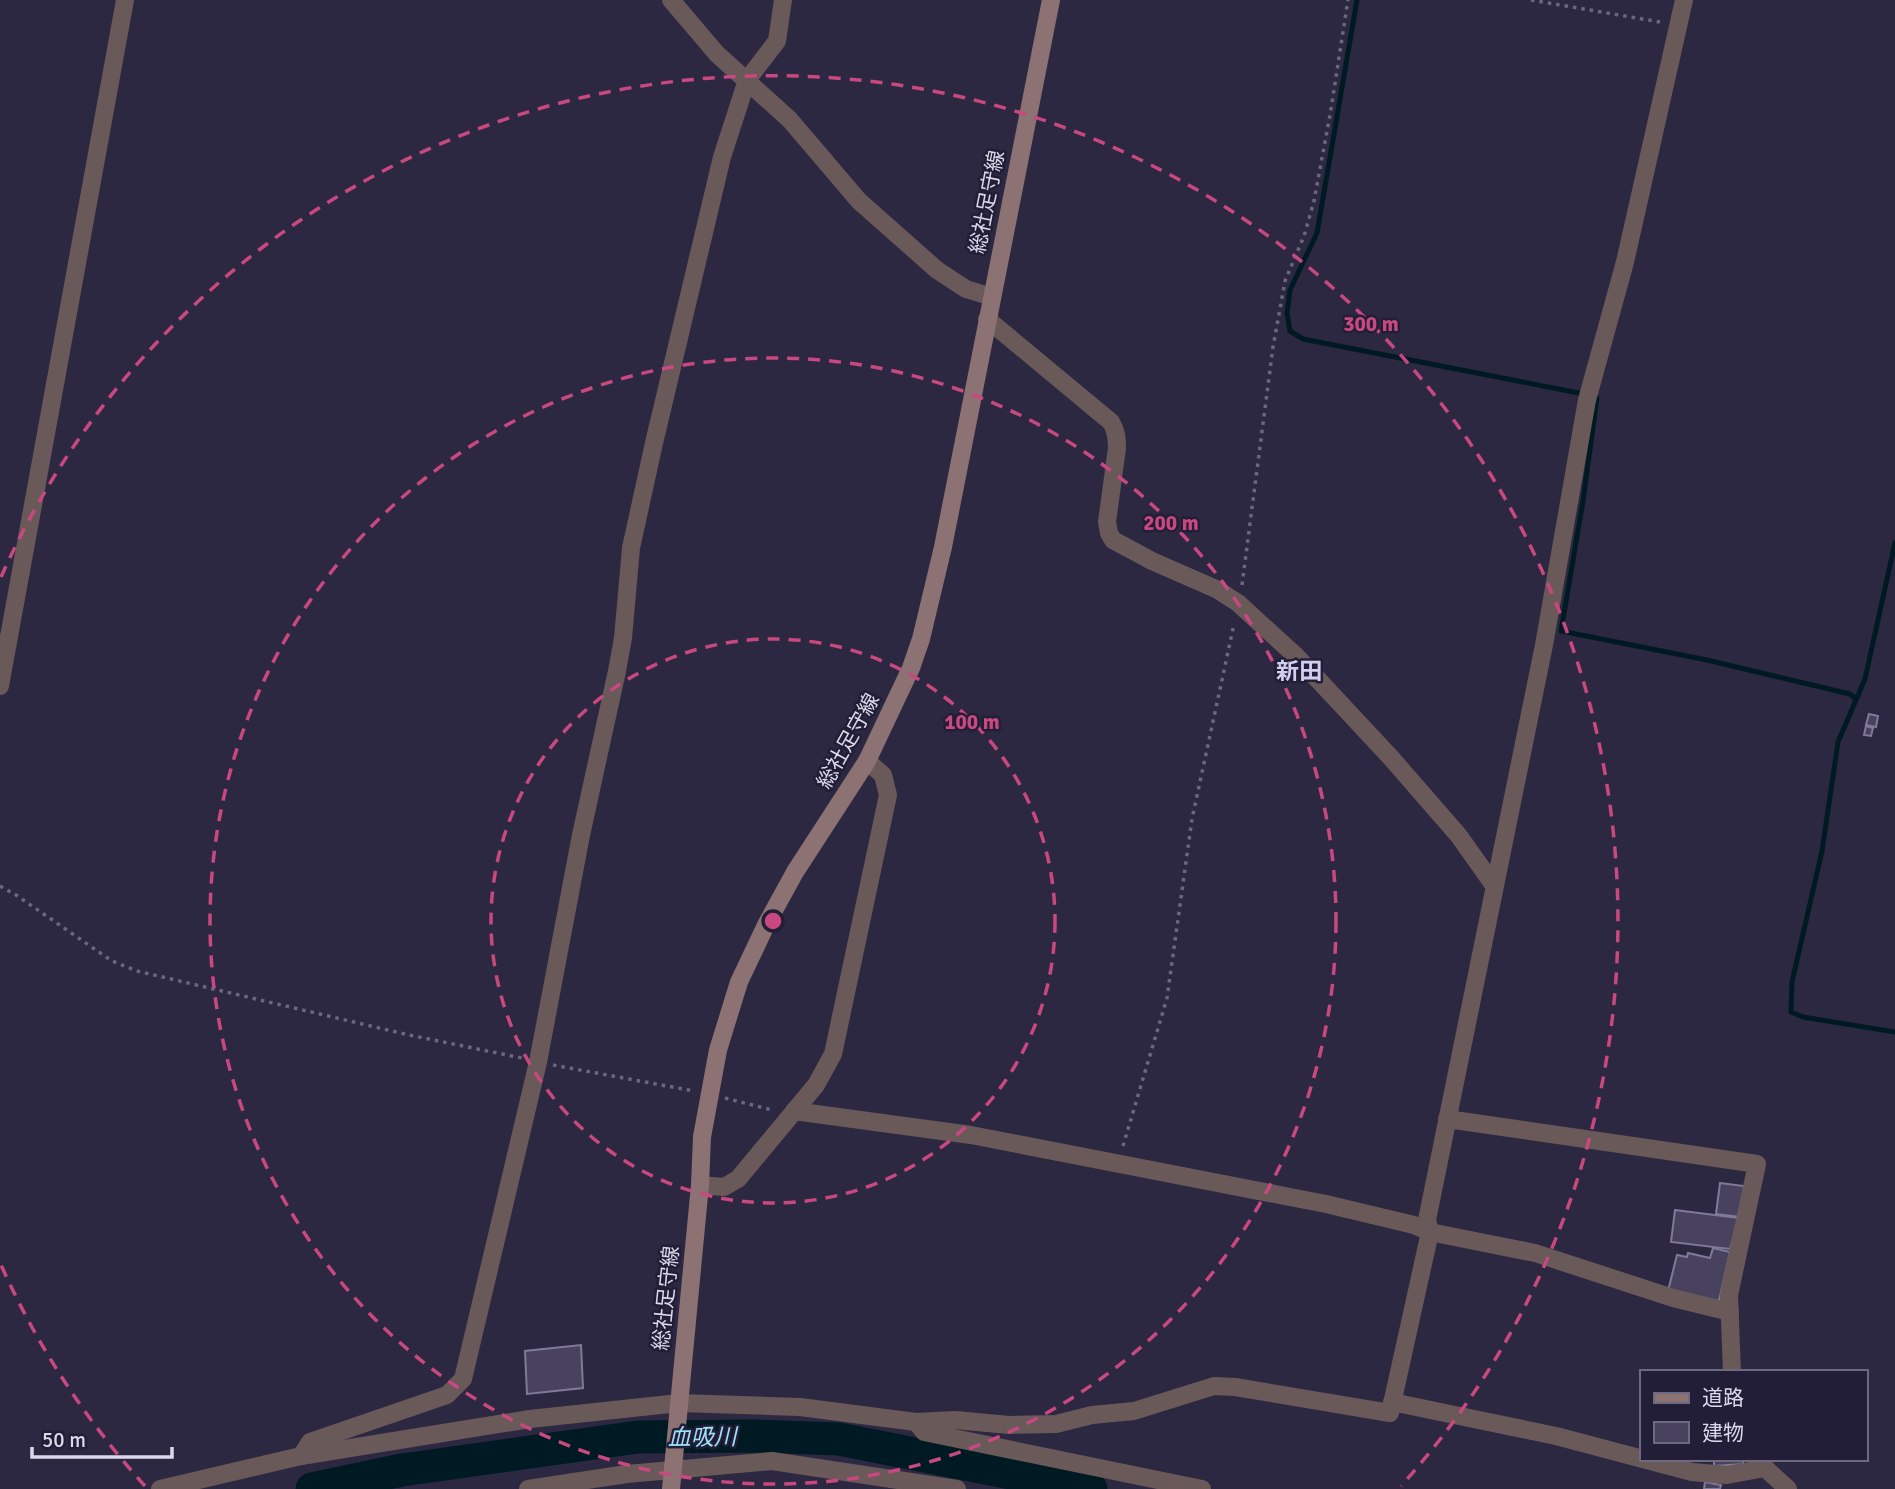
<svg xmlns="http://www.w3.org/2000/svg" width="1895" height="1489" font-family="Signika,'Noto Sans JP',sans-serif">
	<rect width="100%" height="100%" fill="#2d2842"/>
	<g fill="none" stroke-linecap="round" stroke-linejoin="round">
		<!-- stream -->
		<g stroke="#001a23" stroke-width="5">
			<polyline points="1357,0 1317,233 1290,290 1287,313 1290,331 1303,339 1584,394"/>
			<polyline points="1593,397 1597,398 1583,501 1561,631 1707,660 1850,694 1856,699"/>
			<polyline points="1895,543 1865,679 1838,742 1822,851 1792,982 1791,1012 1803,1017 1895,1032"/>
		</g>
		<!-- river -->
		<polyline stroke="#001a23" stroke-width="33" points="312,1489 402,1470 638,1437 756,1436 839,1439 1091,1489"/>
	</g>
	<!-- building -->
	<g fill="#48425f" stroke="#807a9a" stroke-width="2">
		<polygon points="1869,714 1878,716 1876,727 1866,725"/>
		<polygon points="1866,726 1873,728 1871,736 1864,735"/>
		<polygon points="1720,1183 1744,1186 1740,1217 1716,1214"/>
		<polygon points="1675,1210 1739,1218 1730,1249 1671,1242"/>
		<polygon points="1713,1248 1730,1252 1719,1301 1668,1291 1677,1255 1687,1257 1688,1253 1710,1258"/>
		<polygon points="581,1345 583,1388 527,1394 525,1351"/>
		<polygon points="1714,1459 1743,1459 1743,1464 1714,1466"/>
		<polygon points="1705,1482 1721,1485 1720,1489 1704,1489"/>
	</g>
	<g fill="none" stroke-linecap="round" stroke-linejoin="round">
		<!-- path -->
		<g stroke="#6b677e" stroke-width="3.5" stroke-dasharray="3.5 5" stroke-linecap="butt">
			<polyline points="1531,0 1660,22"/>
			<polyline points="1242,585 1273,347 1285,281 1304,236 1314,201 1330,115 1348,0"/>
			<polyline points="0,886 16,895 112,961 137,971 409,1035 522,1058"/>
			<polyline points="553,1065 694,1091"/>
			<polyline points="725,1098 772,1110"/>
			<polyline points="1123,1146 1167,998 1192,819 1234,624"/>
		</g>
		<!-- street -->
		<g stroke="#6a5959" stroke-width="18">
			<polyline points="671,0 717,54 790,120 859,201 937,270 966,289 992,297"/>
			<path d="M987 319 1111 422C1116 430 1117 437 1117 448L1107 522 1109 533 1113 540 1152 561 1216 589 1238 603 1296 656 1393 760 1459 836 1493 884"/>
			<polyline points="0,686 125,0"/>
			<polyline points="794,1111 971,1135 1326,1204 1414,1225 1430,1232 1535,1253 1673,1298 1730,1312"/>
			<polyline points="1447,1119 1757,1164 1729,1295 1732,1372"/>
			<polyline points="700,1185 724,1187 738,1179 816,1085 833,1054 888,795 883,775 867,761"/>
			<polyline points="1392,1402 1556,1436 1692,1472 1727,1475 1765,1468"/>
			<polyline points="916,1422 924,1432 1202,1489"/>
			<polyline points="301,1456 310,1442 447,1395 463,1379 538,1062 581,835 617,671 623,638 631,548 654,443 722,157 747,80 777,41 783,0"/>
			<polyline points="1761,1459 1765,1468 1788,1489"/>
			<polyline points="160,1489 301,1456 530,1419 679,1403 800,1407 916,1422 955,1420 1009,1425 1056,1424 1092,1415 1134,1411 1214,1386 1235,1387 1390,1413 1430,1232 1427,1220 1544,645 1587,400 1625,262 1684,0"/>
			<polyline points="528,1489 627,1474 772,1461 957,1489"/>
		</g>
		<!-- secondary -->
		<polyline stroke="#8c7272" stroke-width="18" points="671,1489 700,1185 702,1137 718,1050 739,982 766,925 795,872 867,761 911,668 921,639 943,547 1051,0"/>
	</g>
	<!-- distance rings -->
	<g fill="none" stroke="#c8487f" stroke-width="3.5" stroke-dasharray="12 9">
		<circle cx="773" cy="921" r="282"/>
		<circle cx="773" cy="921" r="563"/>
		<path d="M145 1486A845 845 0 0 1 1 1265M1 577A845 845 0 1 1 1401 1486"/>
	</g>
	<g text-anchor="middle" stroke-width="5" stroke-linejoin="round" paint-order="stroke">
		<!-- street labels -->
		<g font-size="21" fill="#dbd9ea" stroke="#231e37">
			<text transform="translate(987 202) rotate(-79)" y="7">総社足守線</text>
			<text transform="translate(848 741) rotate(-61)" y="7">総社足守線</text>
			<text transform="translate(666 1298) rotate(-84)" y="7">総社足守線</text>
		</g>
		<!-- neighbourhood labels -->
		<g font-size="23" font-weight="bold" fill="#d3cef0" stroke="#231e37">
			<text x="1299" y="679">新田</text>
		</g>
		<!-- water labels -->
		<g font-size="23" font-style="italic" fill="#9ce1f9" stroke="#231e37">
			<text transform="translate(702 1437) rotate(-1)" y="8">血吸川</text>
		</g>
	</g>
	<circle cx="773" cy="921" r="10" fill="#c8487f" stroke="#231e37" stroke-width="3.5"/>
	<g font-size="21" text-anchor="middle" font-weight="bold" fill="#c8487f" stroke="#231e37" stroke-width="5" stroke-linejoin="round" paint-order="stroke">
		<text x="1371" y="331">300 m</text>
		<text x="1171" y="530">200 m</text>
		<text x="972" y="729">100 m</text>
	</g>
	<!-- legend -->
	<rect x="1640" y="1370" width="228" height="91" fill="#231e37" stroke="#6d697f" stroke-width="2"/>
	<rect x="1654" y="1393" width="35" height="10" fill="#8c7272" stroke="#6d697f" stroke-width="2"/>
	<text x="1702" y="1405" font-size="21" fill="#dbd9ea">道路</text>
	<rect x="1654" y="1422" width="35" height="21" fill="#48425f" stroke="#6d697f" stroke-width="2"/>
	<text x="1702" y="1440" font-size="21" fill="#dbd9ea">建物</text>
	<!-- scale -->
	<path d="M32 1447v10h140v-10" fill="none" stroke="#dbd9ea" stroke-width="3.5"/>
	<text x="42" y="1447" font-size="21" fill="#dbd9ea" stroke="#231e37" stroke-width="5" paint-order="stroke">50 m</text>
</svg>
